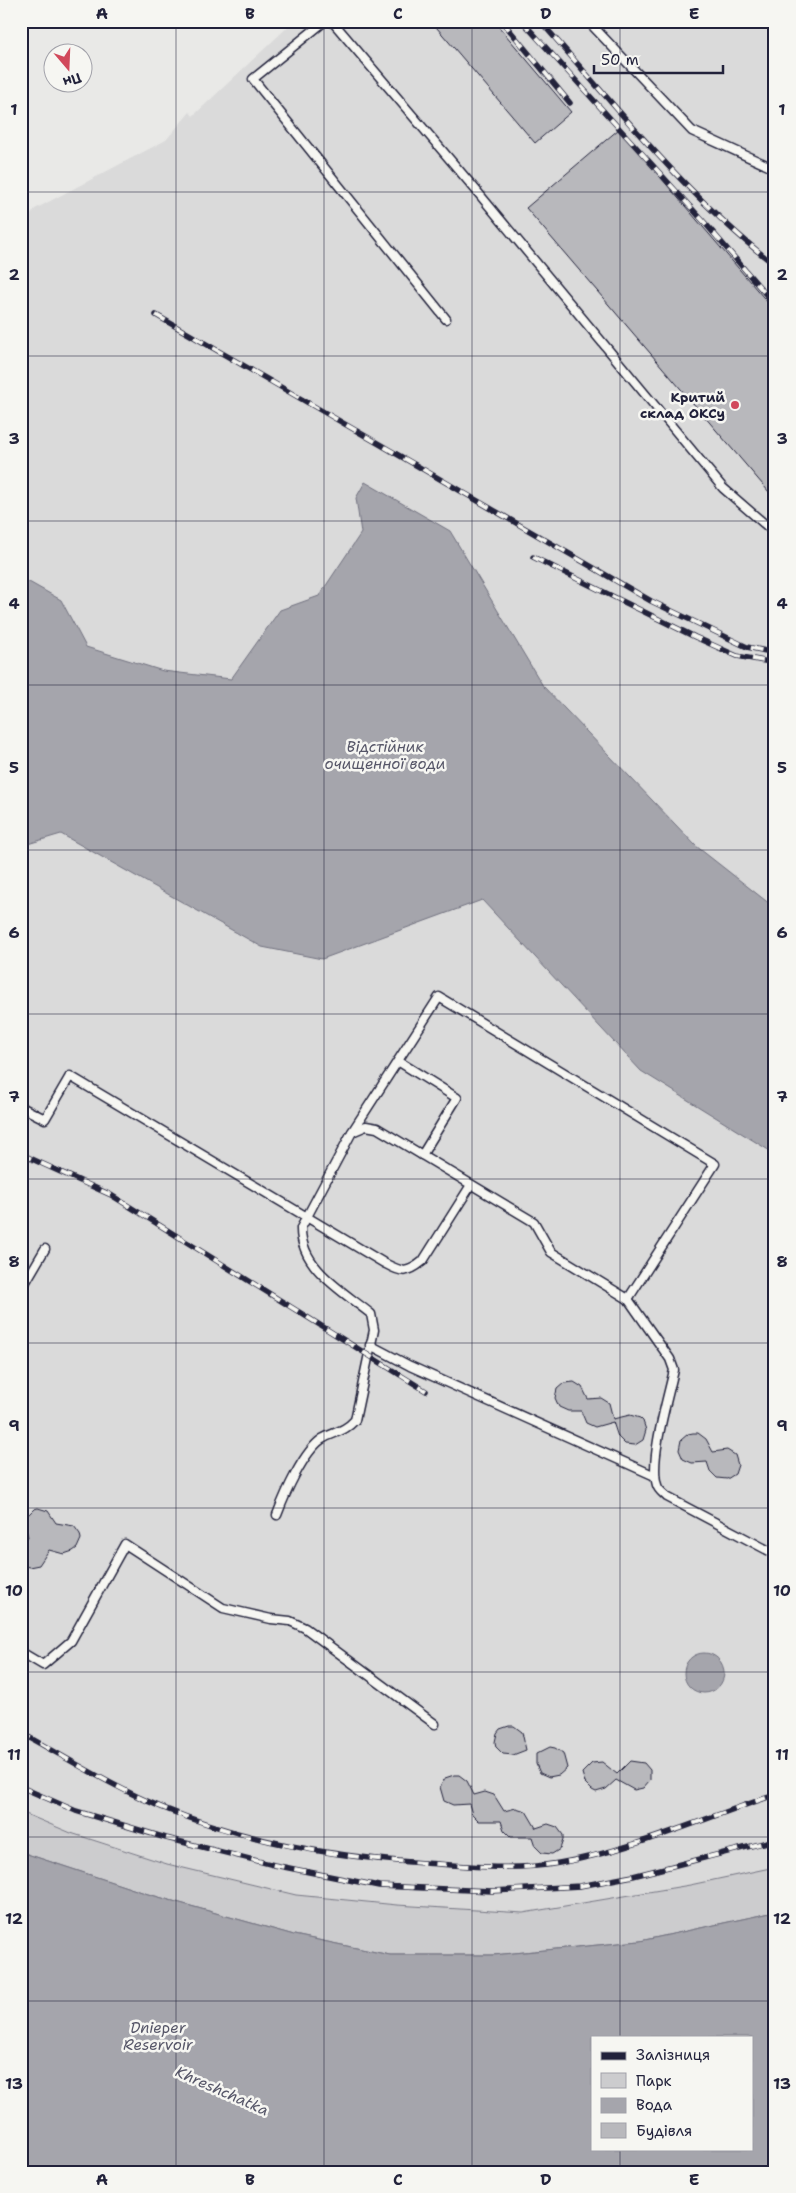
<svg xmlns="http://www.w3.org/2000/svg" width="796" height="2193" font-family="'Shantell Sans',sans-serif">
	<rect width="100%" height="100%" fill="#e9e9e7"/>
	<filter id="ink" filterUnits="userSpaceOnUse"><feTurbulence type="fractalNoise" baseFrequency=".02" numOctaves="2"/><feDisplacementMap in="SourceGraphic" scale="10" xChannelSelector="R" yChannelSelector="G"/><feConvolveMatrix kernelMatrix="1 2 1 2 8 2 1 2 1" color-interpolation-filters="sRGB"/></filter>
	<g filter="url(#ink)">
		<!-- built -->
		<polygon fill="#dadada" points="294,21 775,21 775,1867 690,1885 523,1913 397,1905 296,1895 167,1864 71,1833 21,1812 21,228 35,209 166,140 190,112 193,116"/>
		<!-- green -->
		<polygon fill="#ccccce" stroke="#777784" points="21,1812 71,1833 167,1864 296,1895 397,1905 523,1913 690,1885 775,1867 775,1912 640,1941 493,1955 390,1955 294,1935 148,1894 21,1852"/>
		<!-- water -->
		<g fill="#a5a5ac" stroke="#71717f" fill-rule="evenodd">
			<polygon points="365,482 450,531 543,686 696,846 775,908 775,1154 641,1071 482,900 322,959 262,947 61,834 21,846 21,582 29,582 61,600 86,647 163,671 231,679 280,610 319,596 361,533 356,498"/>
			<circle cx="704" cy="1673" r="20"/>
			<path d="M21 1852 148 1894 294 1935 390 1955H493L640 1941 775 1912V2172H33L21 2164ZM592 2037H752V2149H592Z"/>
		</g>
		<!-- building -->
		<g fill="#b8b8bc" stroke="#22223b">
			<polygon points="431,21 494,21 571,112 535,143"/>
			<polygon points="619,129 775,311 775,499 526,208"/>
			<polygon points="574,1382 582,1387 588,1399 601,1398 609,1403 613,1419 630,1415 640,1418 643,1421 646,1430 643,1440 635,1445 625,1444 618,1437 613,1422 595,1427 586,1423 581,1411 568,1411 559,1407 555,1398 557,1389 564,1383"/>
			<polygon points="693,1433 698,1433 706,1439 713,1452 727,1450 735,1455 738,1465 735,1474 727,1479 717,1478 710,1471 707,1462 692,1463 683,1459 679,1450 681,1440 688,1434"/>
			<polygon points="38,1508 48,1511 56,1523 74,1526 80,1534 81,1539 77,1548 73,1551 64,1554 49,1550 39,1565 29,1567 21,1565 21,1541 28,1537 25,1525 27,1516 34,1509"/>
			<polygon points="509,1726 514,1726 522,1732 526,1750 513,1755 503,1754 496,1747 495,1742 497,1733 500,1729"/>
			<polygon points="550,1747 555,1748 563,1753 567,1768 559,1775 549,1777 540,1773 536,1764 536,1754"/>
			<polygon points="630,1761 644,1763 650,1770 650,1780 643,1788 634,1790 616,1780 606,1789 596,1792 592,1790 585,1783 582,1773 592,1763 602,1762 617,1774"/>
			<polygon points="454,1775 459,1775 467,1781 474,1795 485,1792 494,1795 504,1811 516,1808 526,1811 536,1828 548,1824 557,1827 563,1835 563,1840 560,1849 552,1854 542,1853 535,1846 532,1837 511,1837 504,1830 501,1821 479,1821 472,1814 469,1804 453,1805 444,1801 440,1787 445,1778"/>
		</g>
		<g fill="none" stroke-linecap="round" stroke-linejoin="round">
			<!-- lane casing -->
			<g stroke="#22223b" stroke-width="11">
				<g id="lane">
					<polyline points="325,21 253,79 446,319"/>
					<polyline points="332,21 475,189 723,488 775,533"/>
					<polyline points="588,21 692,131 775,169"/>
					<polyline points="398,1061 457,1098 422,1155"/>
					<path d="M21 1107 45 1119 70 1076 384 1263C402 1272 406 1275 423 1261L471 1185"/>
					<polyline points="352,1132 439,997 715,1164 628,1299"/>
					<polyline points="21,1290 45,1249"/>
					<polyline points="370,1345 410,1366 655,1476"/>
					<path d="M277 1515C285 1494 303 1452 322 1439 335 1431 343 1433 355 1420L374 1330 371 1314C344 1292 300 1268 301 1228L352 1132 366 1126 377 1128 534 1222 551 1252 628 1299 670 1359 674 1370C668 1397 649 1460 657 1485 658 1490 663 1493 667 1497L775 1554"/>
					<polyline points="21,1652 43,1665 71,1641 125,1544 223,1608 271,1619 290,1621 305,1628 435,1724"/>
				</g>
			</g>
			<!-- path -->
			<polyline stroke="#22223b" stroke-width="3" stroke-dasharray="1 4" stroke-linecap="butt" points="21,1251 29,1256"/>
			<!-- lane -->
			<use href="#lane" stroke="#f6f6f2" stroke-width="8"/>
			<!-- rail casing -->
			<g stroke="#22223b" stroke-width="5.5">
				<g id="rail">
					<polyline points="502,21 570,103"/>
					<polyline points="522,21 705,223 775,305"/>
					<path d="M540 21C613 103 688 198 775 265"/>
					<polyline points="156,315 651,601 747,647 775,653"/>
					<polyline points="533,557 695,637 737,656 775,663"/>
					<polyline points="21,1154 111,1195 426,1391"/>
					<path d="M21 1733C67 1758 113 1787 161 1807 246 1842 334 1857 424 1863 469 1866 515 1871 559 1863 634 1850 703 1818 775 1795"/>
					<polyline points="21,1787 76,1811 166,1838 274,1865 379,1886 492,1891 580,1886 633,1876 775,1840"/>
				</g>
			</g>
			<!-- rail -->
			<use href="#rail" stroke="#f6f6f2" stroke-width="4" stroke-dasharray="11" stroke-linecap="butt"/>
		</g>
	</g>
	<!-- grid -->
	<path fill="none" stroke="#22223b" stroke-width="1" stroke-opacity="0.55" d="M176 21V2172M324 21V2172M472 21V2172M620 21V2037M21 192H775M21 356H775M21 521H775M21 685H775M21 850H775M21 1014H775M21 1179H775M21 1343H775M21 1508H775M21 1672H775M21 1837H775M21 2001H775M620 2149V2172"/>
	<!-- markers -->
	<circle fill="#d1495b" stroke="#f6f6f2" stroke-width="2" cx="735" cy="405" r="5"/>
	<g text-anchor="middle" stroke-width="5" stroke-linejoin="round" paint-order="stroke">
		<!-- poi labels -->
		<g font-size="14" font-weight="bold" fill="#22223b" stroke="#f6f6f2" text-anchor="end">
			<text x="725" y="402">Критий<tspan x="725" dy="16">склад ОКСу</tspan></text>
		</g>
		<!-- water labels -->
		<g font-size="15" font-style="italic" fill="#565668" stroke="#f6f6f2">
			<text x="385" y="752">Відстійник<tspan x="385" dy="17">очищенної води</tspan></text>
			<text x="158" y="2033">Dnieper<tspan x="158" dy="17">Reservoir</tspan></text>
			<text transform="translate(222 2091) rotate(24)" y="5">Khreshchatka</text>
		</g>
	</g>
	<!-- margin -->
	<rect width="796" height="2193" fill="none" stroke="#f6f6f2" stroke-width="55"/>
	<!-- legend -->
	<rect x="591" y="2036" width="162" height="115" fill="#f6f6f2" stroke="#a1a1a9"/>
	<rect x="601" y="2052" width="25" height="8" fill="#22223b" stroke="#a1a1a9"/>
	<text x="636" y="2060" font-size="15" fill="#22223b">Залізниця</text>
	<rect x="601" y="2073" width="25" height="15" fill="#ccccce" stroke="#a1a1a9"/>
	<text x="636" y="2086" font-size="15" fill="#22223b">Парк</text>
	<rect x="601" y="2098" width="25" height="15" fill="#a5a5ac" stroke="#a1a1a9"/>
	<text x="636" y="2110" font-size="15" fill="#22223b">Вода</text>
	<rect x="601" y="2123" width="25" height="15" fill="#b8b8bc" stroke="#a1a1a9"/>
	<text x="636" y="2136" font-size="15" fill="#22223b">Будівля</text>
	<!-- north arrow -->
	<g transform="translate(68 68) rotate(161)"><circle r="24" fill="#f6f6f2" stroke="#a1a1a9"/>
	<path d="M0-4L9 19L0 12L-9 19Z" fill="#d1495b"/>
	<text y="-8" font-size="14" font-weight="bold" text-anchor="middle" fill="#22223b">Пн</text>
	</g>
	<!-- scale -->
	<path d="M594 65v8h129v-8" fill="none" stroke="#22223b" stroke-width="2.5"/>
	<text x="601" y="65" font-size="15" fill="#22223b" stroke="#f6f6f2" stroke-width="4" paint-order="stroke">50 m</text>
	<rect x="28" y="28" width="740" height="2138" fill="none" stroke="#22223b" stroke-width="2"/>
	<g font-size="16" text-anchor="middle" font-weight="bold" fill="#22223b">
		<text x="102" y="19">A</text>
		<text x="250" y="19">B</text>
		<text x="398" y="19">C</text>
		<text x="546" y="19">D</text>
		<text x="694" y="19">E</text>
		<text x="14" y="115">1</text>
		<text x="782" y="115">1</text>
		<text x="14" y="280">2</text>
		<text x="782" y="280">2</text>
		<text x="14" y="444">3</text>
		<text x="782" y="444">3</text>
		<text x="14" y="609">4</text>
		<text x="782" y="609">4</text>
		<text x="14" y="773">5</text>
		<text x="782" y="773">5</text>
		<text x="14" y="938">6</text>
		<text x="782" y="938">6</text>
		<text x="14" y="1102">7</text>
		<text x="782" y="1102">7</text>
		<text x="14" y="1267">8</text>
		<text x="782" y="1267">8</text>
		<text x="14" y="1431">9</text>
		<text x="782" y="1431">9</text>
		<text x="14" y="1596">10</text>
		<text x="782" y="1596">10</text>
		<text x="14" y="1760">11</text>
		<text x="782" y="1760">11</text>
		<text x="14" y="1924">12</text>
		<text x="782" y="1924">12</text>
		<text x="14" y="2089">13</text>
		<text x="782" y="2089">13</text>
		<text x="102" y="2185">A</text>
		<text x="250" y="2185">B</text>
		<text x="398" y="2185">C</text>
		<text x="546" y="2185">D</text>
		<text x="694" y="2185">E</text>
	</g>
</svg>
